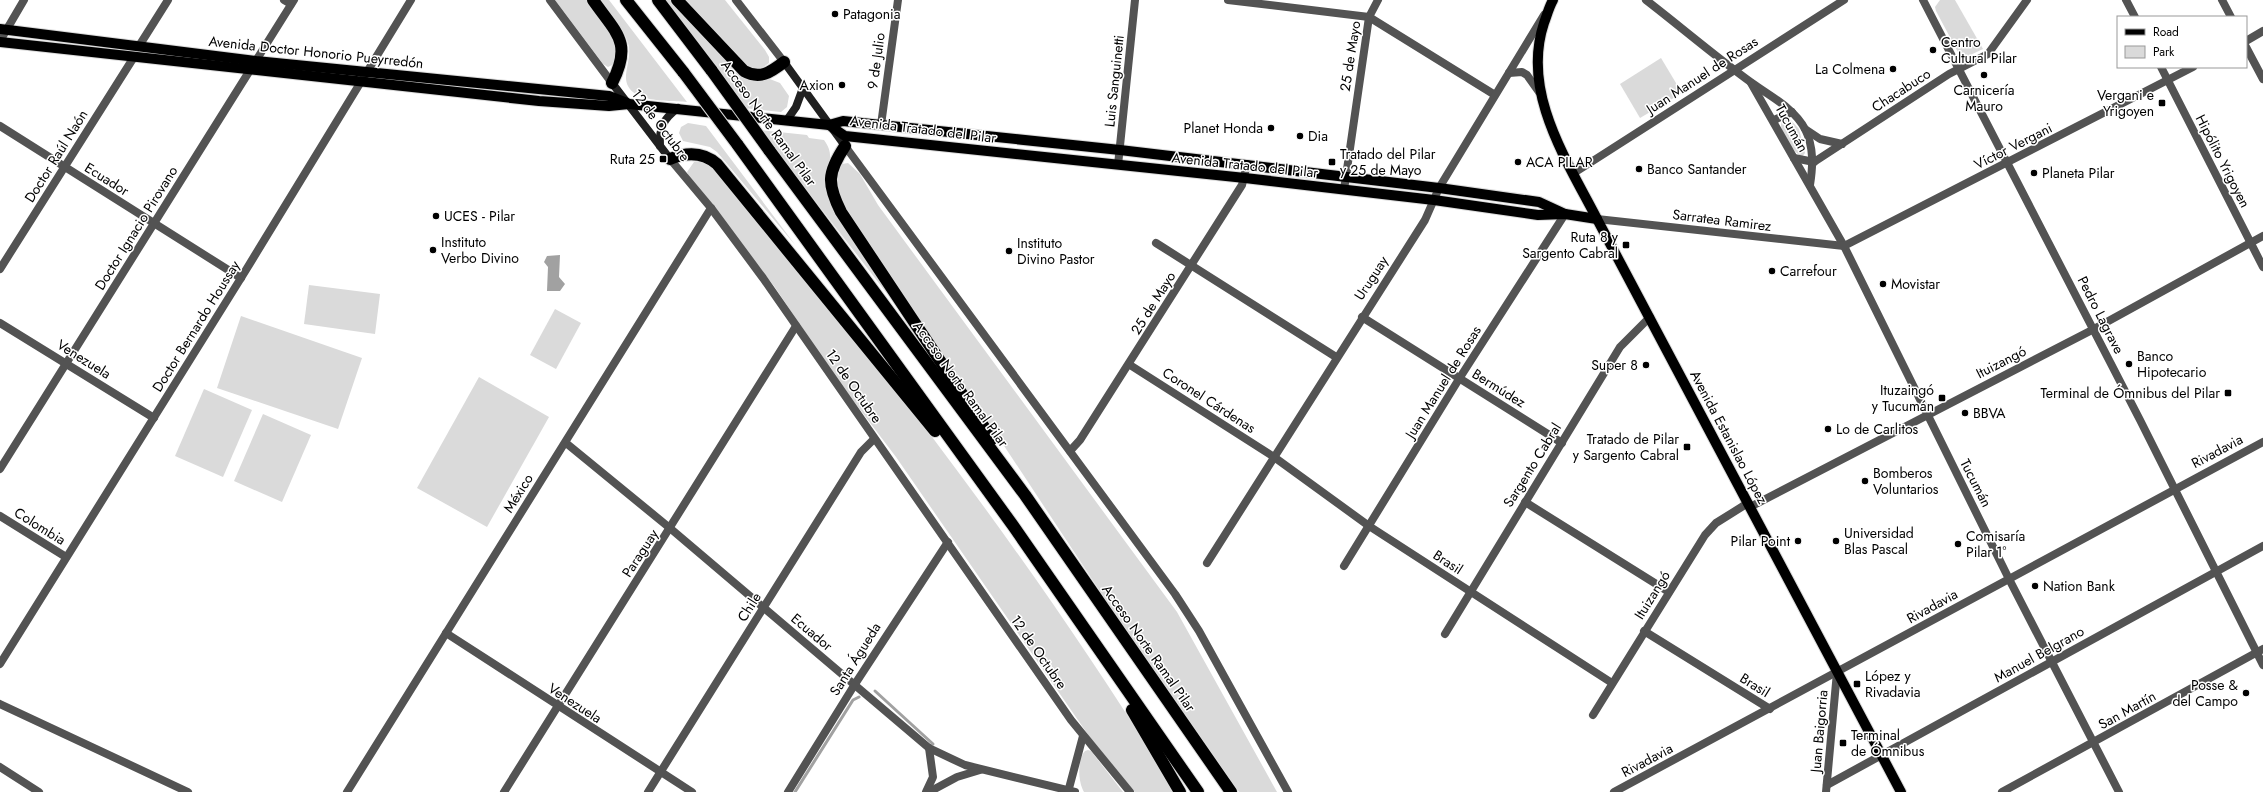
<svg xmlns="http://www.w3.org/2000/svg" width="2263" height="792" font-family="Jost,sans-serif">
	<rect width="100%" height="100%" fill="#fff"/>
	<!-- green -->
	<g fill="#dadada">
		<polygon points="555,0 587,0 618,45 616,63 608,67 603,64"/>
		<path d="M599 0H609L687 102C668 100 624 104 626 75 627 65 630 57 629 47 626 30 610 14 599 0Z"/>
		<polygon points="663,0 672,0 729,63 780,83 789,96 787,107 781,112 744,108"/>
		<polygon points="683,0 725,0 765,50 769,57 769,63 759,70 745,65"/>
		<polygon points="1940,0 1955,0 1983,49 1966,57 1960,56 1936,11 1935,7"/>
		<polygon points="1661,58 1682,93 1640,118 1620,84"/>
		<polygon points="374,77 603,101 603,103 374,80"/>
		<path d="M1788 117 1799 129 1805 153 1802 157C1793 152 1777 130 1782 120Z"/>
		<polygon points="688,123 706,126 796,246 717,152 710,147 683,141 679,133 681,127"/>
		<path d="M760 130 807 135 809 138 824 140C837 158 825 165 825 184L899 309Z"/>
		<path d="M694 162H704L712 167C765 230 820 291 870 356 979 496 1083 640 1175 792H1135L1089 736 896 457 839 382 774 286 690 179 687 172Z"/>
		<polygon points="848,163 860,174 878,205 1177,612 1277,792 1239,792 1115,614 935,341 850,220 834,186 837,168 842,164"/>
		<polygon points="309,285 380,294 375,334 304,324"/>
		<polygon points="555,309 581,323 556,369 530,355"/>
		<polygon points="241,316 362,358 338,429 217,388"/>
		<polygon points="479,377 549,417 487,527 417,488"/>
		<polygon points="204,389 252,410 223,477 175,456"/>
		<polygon points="263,414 311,435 282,502 234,481"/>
		<path d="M1088 750 1091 751 1123 792H1084C1078 782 1077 760 1085 751Z"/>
	</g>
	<!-- water -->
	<polygon fill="#a1a1a1" points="560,255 559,277 565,284 560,291 547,291 548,267 544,262 547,256"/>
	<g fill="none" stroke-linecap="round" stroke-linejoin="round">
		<!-- stream -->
		<g stroke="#a1a1a1" stroke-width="3">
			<polyline points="875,691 933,744"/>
			<polyline points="795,792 853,700 859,697"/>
		</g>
		<!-- primary casing -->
		<g stroke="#dbdbdb" stroke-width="12">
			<g id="primary">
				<path d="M1553 0C1549 7 1547 15 1544 23 1521 92 1566 159 1597 219L1901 792"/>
				<polyline points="0,29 256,61 609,96 627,103"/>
				<polyline points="0,42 539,101 609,106 629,104 829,125 843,121 1120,150 1439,188 1539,202 1565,214"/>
				<polyline points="829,125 845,136 1245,178 1434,200 1538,215 1565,214 1597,219"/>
			</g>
		</g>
		<!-- motorway casing -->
		<g stroke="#dbdbdb" stroke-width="14">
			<g id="motorway">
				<path d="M593 0C616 33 633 42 612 83"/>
				<polyline points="626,0 684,73"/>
				<polyline points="658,0 712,71"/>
				<path d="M677 0 744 71C760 80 771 72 784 62"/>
				<polyline points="737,144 1014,527 1198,792"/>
				<path d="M845 146C827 173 827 184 841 212L992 439"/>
				<polyline points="769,150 1025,495 1231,792"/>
				<path d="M670 159C687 152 703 152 717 164L935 431"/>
				<polyline points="1132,710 1180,792"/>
			</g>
		</g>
		<!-- minor -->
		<g stroke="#535353" stroke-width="8">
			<polyline points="284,0 291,4"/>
			<polyline points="1228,0 1369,17 1495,95"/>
			<path d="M1646 0C1681 27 1716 57 1752 83 1770 96 1794 108 1805 129 1814 147 1813 166 1810 185"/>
			<polyline points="2222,0 2231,17"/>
			<polyline points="0,41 24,0"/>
			<polyline points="139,46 168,0"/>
			<polyline points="2246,47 2263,79"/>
			<polyline points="1509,73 1522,72 1527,75 1539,92"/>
			<polyline points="1751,83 1844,246 2009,579 2119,792"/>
			<polyline points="1774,120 1792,112"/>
			<polyline points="881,125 898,0"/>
			<polyline points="0,126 241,278"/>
			<polyline points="1805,129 1820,139 1842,144"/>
			<polyline points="1794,158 1814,162"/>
			<polyline points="1814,162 1949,74 1988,54 2027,0"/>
			<polyline points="1118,165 1135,0"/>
			<polyline points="1574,173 1844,0"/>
			<polyline points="1344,190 1369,17 1378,0"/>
			<polyline points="1156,243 1336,357"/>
			<polyline points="0,269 134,57"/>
			<polyline points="1362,317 1562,443"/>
			<polyline points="0,323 154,418"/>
			<polyline points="1130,365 1274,457 1369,526 1612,683"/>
			<polyline points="566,443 671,529 929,748 965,765 1075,792"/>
			<polyline points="1070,451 1080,440 1242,185 1247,164"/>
			<polyline points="0,469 294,0"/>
			<polyline points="1525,502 1669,592"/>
			<polyline points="0,516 66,557"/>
			<polyline points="1207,563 1425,220 1439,188 1544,15"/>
			<polyline points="1344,566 1459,379 1565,214"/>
			<polyline points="1644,631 1770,709"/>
			<polyline points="446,633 692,792"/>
			<polyline points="1445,634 1620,347 1650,317"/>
			<polyline points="0,664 241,278 411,0"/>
			<polyline points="0,704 188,792"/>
			<polyline points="1593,715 1705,535 1716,523 1748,503"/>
			<polyline points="0,767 39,792"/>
			<polyline points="1827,785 2263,546"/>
			<polyline points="347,792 711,208"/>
			<polyline points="504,792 796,326"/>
			<polyline points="648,792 861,452 874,439"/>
			<polyline points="788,792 855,684 948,542"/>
			<polyline points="926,792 933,777 929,748"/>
			<polyline points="929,792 957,777 980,770"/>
			<polyline points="1068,792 1083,736"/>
		</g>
		<!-- tertiary -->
		<g stroke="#535353" stroke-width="8">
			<polyline points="550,0 612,83"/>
			<polyline points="736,0 784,62"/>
			<polyline points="1923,0 2140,420 2263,665"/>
			<polyline points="2126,0 2135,17"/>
			<polyline points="2246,41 2263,31"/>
			<polyline points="2161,67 2263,267"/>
			<polyline points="845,146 1175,594 1199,631 1288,792"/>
			<polyline points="670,159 711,208 763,278 1071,720 1130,792"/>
			<polyline points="1597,219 1844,246 2193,67"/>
			<polyline points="1750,507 2094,329 2263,236"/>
			<polyline points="1614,792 2263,442"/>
			<polyline points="1826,792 1837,672"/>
			<polyline points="2002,792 2263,649"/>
		</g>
		<!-- secondary -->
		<g stroke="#202020" stroke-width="8">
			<polyline points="784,62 845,146"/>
			<polyline points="612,83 670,159"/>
			<polyline points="787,120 796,107 803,88"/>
			<path d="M660 146C659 128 663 119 678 108"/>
		</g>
		<!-- primary -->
		<use href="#primary" stroke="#000" stroke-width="10"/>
		<!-- motorway -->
		<use href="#motorway" stroke="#000" stroke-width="12"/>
		<!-- motorway-bridge casing -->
		<g stroke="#dbdbdb" stroke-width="14" stroke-linecap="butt">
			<g id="motorway-bridge">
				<polyline points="712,71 769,150"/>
				<polyline points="684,73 737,144"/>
			</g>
		</g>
		<!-- motorway-bridge -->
		<use href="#motorway-bridge" stroke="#000" stroke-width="12"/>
	</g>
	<!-- markers -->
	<g fill="#000" stroke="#fff" stroke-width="1.5">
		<circle cx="835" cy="14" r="4"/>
		<circle cx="1933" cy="50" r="4"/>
		<circle cx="1893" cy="69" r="4"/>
		<circle cx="1984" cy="75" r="4"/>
		<circle cx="842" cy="85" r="4"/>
		<rect x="2158" y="99" width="8" height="8" rx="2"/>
		<circle cx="1271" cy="128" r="4"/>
		<circle cx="1300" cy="136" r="4"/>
		<rect x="659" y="155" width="8" height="8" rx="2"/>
		<rect x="1328" y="158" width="8" height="8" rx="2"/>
		<circle cx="1518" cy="162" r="4"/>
		<circle cx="1639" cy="169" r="4"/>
		<circle cx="2034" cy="173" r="4"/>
		<circle cx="436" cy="216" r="4"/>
		<rect x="1622" y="241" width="8" height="8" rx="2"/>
		<circle cx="433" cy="250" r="4"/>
		<circle cx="1009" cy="251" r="4"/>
		<circle cx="1772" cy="271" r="4"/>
		<circle cx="1883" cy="284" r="4"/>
		<circle cx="2129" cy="364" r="4"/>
		<circle cx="1646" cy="365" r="4"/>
		<rect x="2224" y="389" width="8" height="8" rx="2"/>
		<rect x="1938" y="394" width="8" height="8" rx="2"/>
		<circle cx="1965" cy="413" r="4"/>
		<circle cx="1828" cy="429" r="4"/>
		<rect x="1683" y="443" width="8" height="8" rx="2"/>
		<circle cx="1865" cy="481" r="4"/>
		<circle cx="1798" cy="541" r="4"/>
		<circle cx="1836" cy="541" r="4"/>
		<circle cx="1958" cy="544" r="4"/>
		<circle cx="2035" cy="586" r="4"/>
		<rect x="1853" y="680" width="8" height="8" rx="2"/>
		<circle cx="2246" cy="693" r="4"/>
		<rect x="1839" y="739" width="8" height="8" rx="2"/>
	</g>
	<g text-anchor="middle" stroke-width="3" stroke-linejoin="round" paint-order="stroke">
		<!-- poi labels -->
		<g font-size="14" fill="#000" stroke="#fff" text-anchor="start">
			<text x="843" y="19">Patagonia</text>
			<text x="1941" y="47">Centro<tspan x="1941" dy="16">Cultural Pilar</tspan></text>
			<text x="1885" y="74" text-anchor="end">La Colmena</text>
			<text x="834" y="90" text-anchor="end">Axion</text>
			<text x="1984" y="95" text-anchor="middle">Carnicería<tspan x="1984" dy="16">Mauro</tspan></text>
			<text x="2154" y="100" text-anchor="end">Vergani e<tspan x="2154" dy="16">Yrigoyen</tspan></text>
			<text x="1263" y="133" text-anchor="end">Planet Honda</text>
			<text x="1308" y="141">Dia</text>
			<text x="1340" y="159">Tratado del Pilar<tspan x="1340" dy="16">y 25 de Mayo</tspan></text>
			<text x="655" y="164" text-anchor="end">Ruta 25</text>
			<text x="1526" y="167">ACA PILAR</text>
			<text x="1647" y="174">Banco Santander</text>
			<text x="2042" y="178">Planeta Pilar</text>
			<text x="444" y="221">UCES - Pilar</text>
			<text x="1618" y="242" text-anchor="end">Ruta 8 y<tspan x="1618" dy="16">Sargento Cabral</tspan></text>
			<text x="441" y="247">Instituto<tspan x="441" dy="16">Verbo Divino</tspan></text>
			<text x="1017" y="248">Instituto<tspan x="1017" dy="16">Divino Pastor</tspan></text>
			<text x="1780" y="276">Carrefour</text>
			<text x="1891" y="289">Movistar</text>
			<text x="2137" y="361">Banco<tspan x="2137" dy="16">Hipotecario</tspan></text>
			<text x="1638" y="370" text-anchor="end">Super 8</text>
			<text x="1934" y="395" text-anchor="end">Ituzaingó<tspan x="1934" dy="16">y Tucumán</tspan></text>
			<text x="2220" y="398" text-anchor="end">Terminal de Ómnibus del Pilar</text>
			<text x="1973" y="418">BBVA</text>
			<text x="1836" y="434">Lo de Carlitos</text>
			<text x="1679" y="444" text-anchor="end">Tratado de Pilar<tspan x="1679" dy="16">y Sargento Cabral</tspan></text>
			<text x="1873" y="478">Bomberos<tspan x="1873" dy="16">Voluntarios</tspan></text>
			<text x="1844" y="538">Universidad<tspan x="1844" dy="16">Blas Pascal</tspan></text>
			<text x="1966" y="541">Comisaría<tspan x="1966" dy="16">Pilar 1°</tspan></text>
			<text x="1790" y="546" text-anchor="end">Pilar Point</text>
			<text x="2043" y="591">Nation Bank</text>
			<text x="1865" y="681">López y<tspan x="1865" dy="16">Rivadavia</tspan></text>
			<text x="2238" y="690" text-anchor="end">Posse &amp;<tspan x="2238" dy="16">del Campo</tspan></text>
			<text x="1851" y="740">Terminal<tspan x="1851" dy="16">de Ómnibus</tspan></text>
		</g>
		<!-- street labels -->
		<g font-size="14" fill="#000" stroke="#fff">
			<text transform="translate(316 52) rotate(6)" y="5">Avenida Doctor Honorio Pueyrredón</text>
			<text transform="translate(1350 56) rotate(-81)" y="5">25 de Mayo</text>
			<text transform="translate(876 61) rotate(-82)" y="5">9 de Julio</text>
			<text transform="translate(1702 75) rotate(-33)" y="5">Juan Manuel de Rosas</text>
			<text transform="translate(1114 81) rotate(-84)" y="5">Luis Sanguinetti</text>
			<text transform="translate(1901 90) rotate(-33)" y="5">Chacabuco</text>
			<text transform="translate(769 123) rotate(54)" y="5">Acceso Norte Ramal Pilar</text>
			<text transform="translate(661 125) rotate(53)" y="5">12 de Octubre</text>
			<text transform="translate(1792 128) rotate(61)" y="5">Tucumán</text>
			<text transform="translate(923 129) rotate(7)" y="5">Avenida Tratado del Pilar</text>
			<text transform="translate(2013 146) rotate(-27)" y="5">Víctor Vergani</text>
			<text transform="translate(56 156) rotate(-58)" y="5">Doctor Raúl Naón</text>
			<text transform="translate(2223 161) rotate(63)" y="5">Hipólito Yrigoyen</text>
			<text transform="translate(1245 165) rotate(6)" y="5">Avenida Tratado del Pilar</text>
			<text transform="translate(107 179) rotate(32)" y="5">Ecuador</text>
			<text transform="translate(1722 220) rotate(7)" y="5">Sarratea Ramirez</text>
			<text transform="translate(136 228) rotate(-58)" y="5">Doctor Ignacio Pirovano</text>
			<text transform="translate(1371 278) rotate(-57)" y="5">Uruguay</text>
			<text transform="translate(1153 303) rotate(-58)" y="5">25 de Mayo</text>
			<text transform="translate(2101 315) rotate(63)" y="5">Pedro Lagrave</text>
			<text transform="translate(196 326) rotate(-58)" y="5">Doctor Bernardo Houssay</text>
			<text transform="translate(84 359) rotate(32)" y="5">Venezuela</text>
			<text transform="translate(2001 362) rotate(-27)" y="5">Ituizangó</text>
			<text transform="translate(1443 382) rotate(-58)" y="5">Juan Manuel de Rosas</text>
			<text transform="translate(961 384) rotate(54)" y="5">Acceso Norte Ramal Pilar</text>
			<text transform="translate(854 386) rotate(55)" y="5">12 de Octubre</text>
			<text transform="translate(1499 388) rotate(32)" y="5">Bermúdez</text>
			<text transform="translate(1209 400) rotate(33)" y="5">Coronel Cárdenas</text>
			<text transform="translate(1729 437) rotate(62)" y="5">Avenida Estanislao López</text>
			<text transform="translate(2217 451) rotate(-28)" y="5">Rivadavia</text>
			<text transform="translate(1532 465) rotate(-58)" y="5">Sargento Cabral</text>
			<text transform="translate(1976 483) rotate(63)" y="5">Tucumán</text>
			<text transform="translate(518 493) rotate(-58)" y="5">México</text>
			<text transform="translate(40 526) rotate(32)" y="5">Colombia</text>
			<text transform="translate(640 553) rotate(-57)" y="5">Paraguay</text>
			<text transform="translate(1448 562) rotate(33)" y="5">Brasil</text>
			<text transform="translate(1652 595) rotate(-58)" y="5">Ituizangó</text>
			<text transform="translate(1932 606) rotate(-29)" y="5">Rivadavia</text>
			<text transform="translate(749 607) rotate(-58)" y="5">Chile</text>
			<text transform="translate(812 632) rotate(40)" y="5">Ecuador</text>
			<text transform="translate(1149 648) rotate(55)" y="5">Acceso Norte Ramal Pilar</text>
			<text transform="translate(1039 652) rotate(55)" y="5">12 de Octubre</text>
			<text transform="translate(2039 654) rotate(-29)" y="5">Manuel Belgrano</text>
			<text transform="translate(855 659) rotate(-58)" y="5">Santa Águeda</text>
			<text transform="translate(1755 685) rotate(32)" y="5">Brasil</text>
			<text transform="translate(575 703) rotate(33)" y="5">Venezuela</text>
			<text transform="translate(2127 710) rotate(-29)" y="5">San Martín</text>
			<text transform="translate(1819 731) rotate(-85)" y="5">Juan Baigorria</text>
			<text transform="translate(1647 760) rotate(-28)" y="5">Rivadavia</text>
		</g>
	</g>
	<!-- legend -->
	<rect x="2117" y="16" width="130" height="52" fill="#ffffff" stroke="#999999"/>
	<rect x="2125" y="29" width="20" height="6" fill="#000000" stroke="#999999"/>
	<text x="2153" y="36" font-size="12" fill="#000000">Road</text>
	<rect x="2125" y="46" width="20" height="12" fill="#dadada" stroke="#999999"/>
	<text x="2153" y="56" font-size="12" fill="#000000">Park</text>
</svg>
